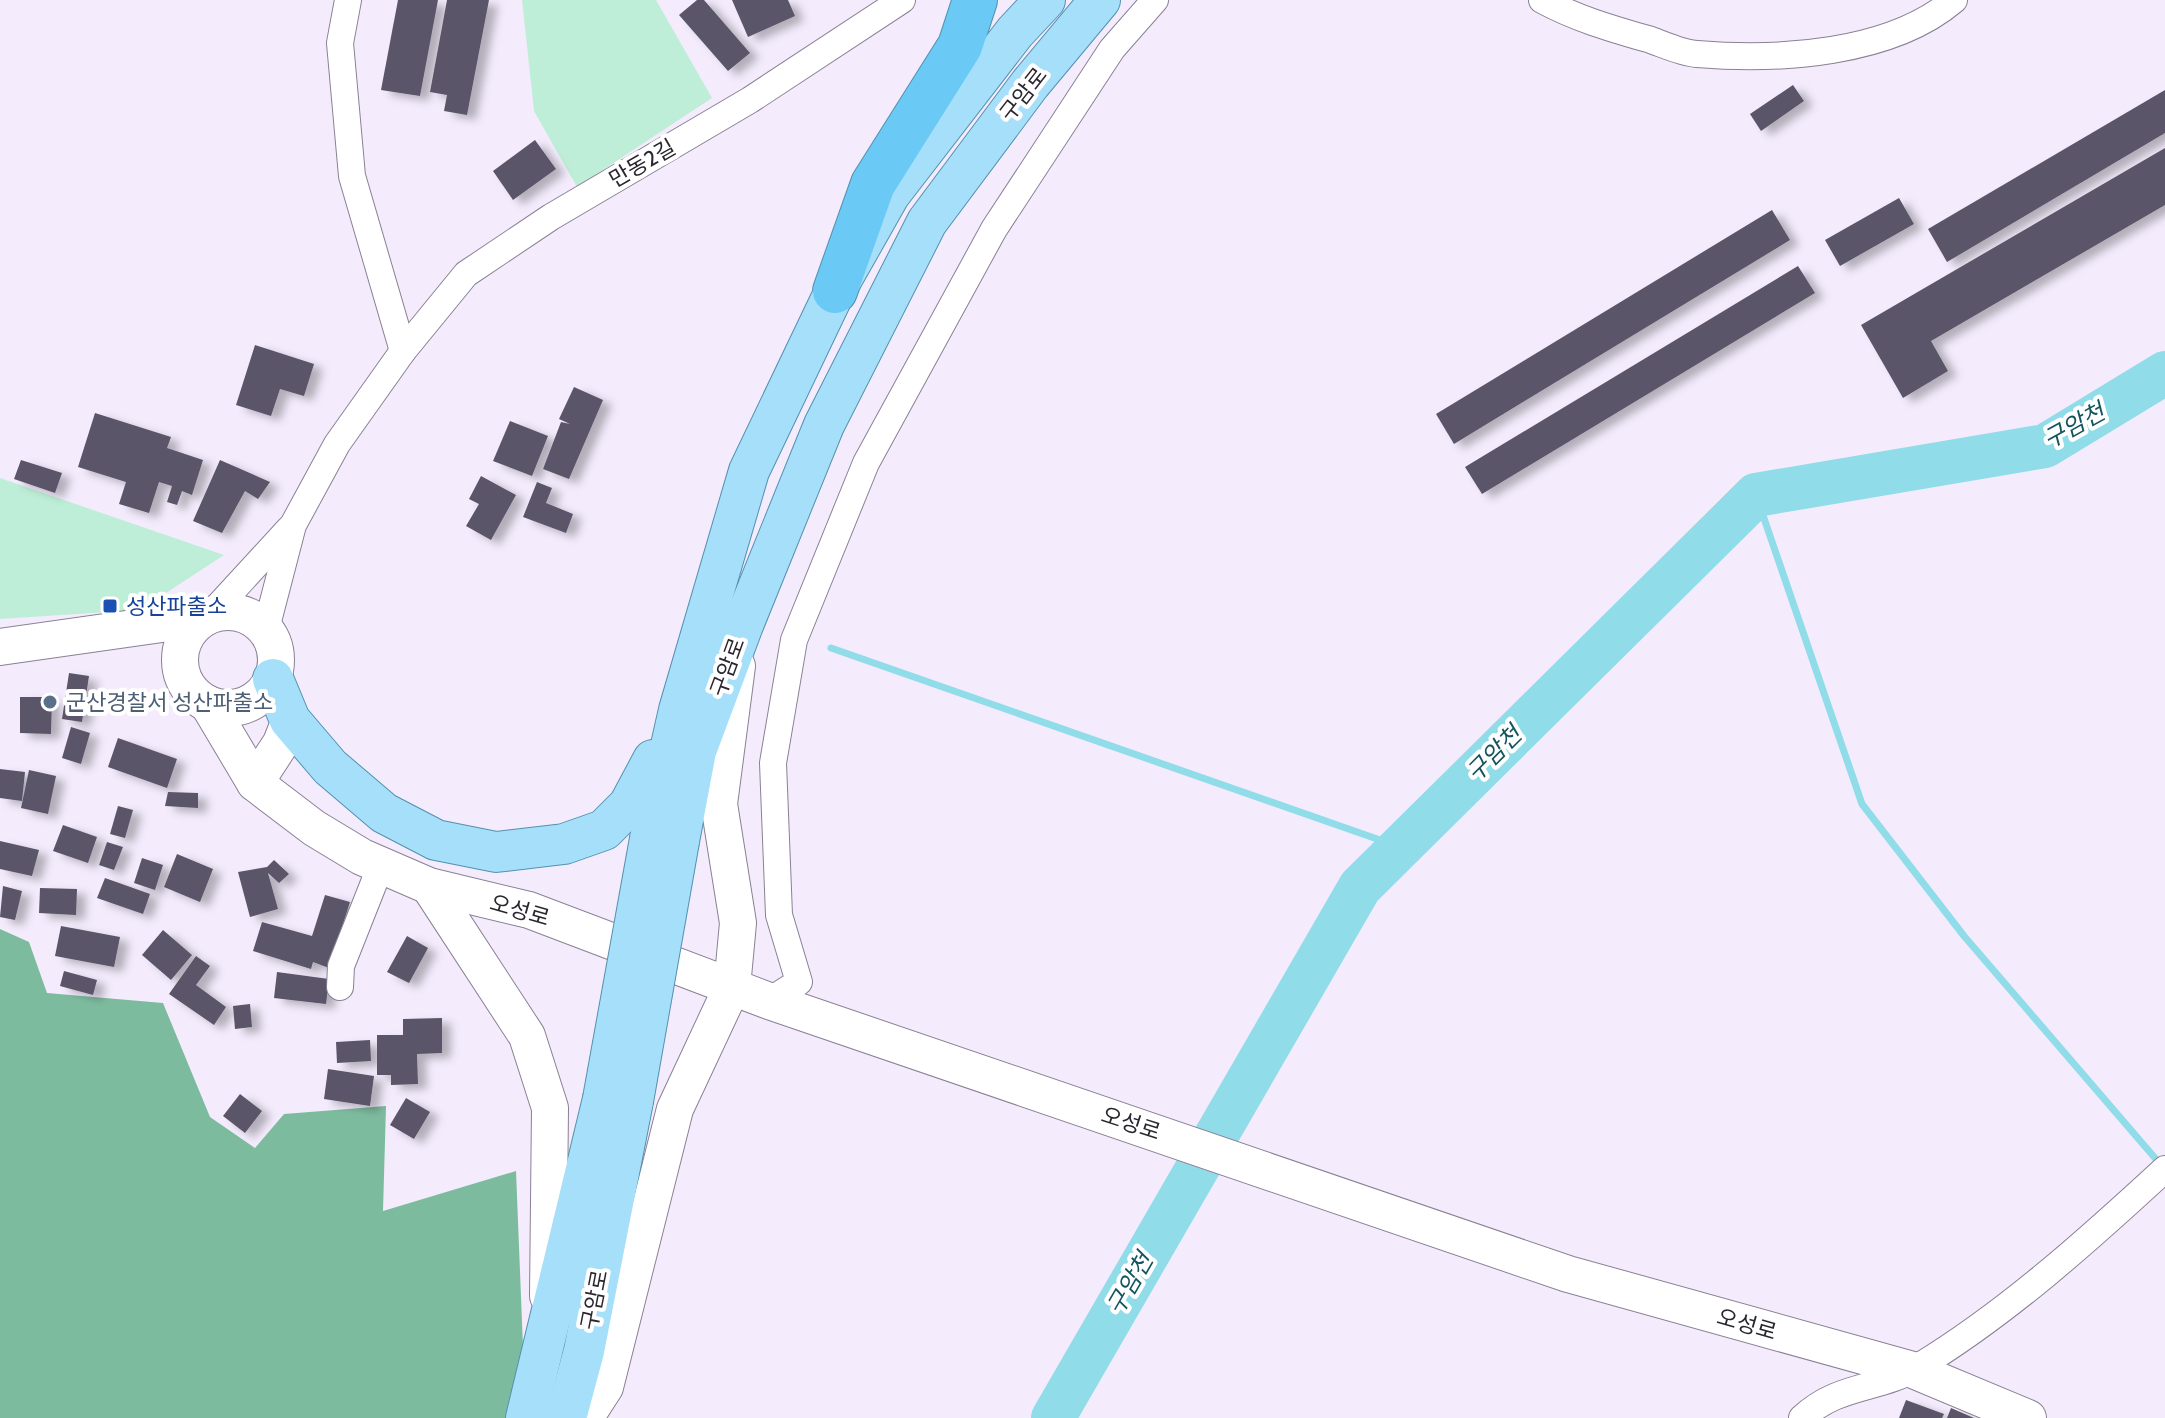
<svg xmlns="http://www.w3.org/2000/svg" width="2165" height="1418" font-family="Cabin,'Noto Sans KR',sans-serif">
	<defs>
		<filter id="shadow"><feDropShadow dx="9" dy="5" stdDeviation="4" flood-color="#0004"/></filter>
	</defs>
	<rect width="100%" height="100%" fill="#f4ecfd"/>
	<!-- green -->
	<g fill="#beeed7">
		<polygon points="522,0 656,0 712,98 577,187 534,111"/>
		<polygon points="0,478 224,555 140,610 0,619"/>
	</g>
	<!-- forest -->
	<polygon fill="#7dbb9f" points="0,929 29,942 47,993 163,1003 210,1117 255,1148 284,1114 386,1106 383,1211 516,1171 523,1347 509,1418 0,1418"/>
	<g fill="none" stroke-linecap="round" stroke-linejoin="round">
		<!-- stream -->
		<g stroke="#90dce8" stroke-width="7">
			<polyline points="1756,495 1862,804 1964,936 2161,1165"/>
			<polyline points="831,648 1400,847"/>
		</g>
		<!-- river -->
		<polyline stroke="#90dce8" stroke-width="44" points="1053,1418 1360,887 1756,495 2045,446 2165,373"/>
	</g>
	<!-- building -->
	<g fill="#5a5567" filter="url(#shadow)">
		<polygon points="398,0 438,0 420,96 381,90"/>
		<polygon points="447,0 489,0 467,115 444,111 447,95 430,92"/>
		<polygon points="697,0 704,0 750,53 728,71 679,15"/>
		<polygon points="732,0 788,0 795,16 748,37"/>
		<polygon points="1793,85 1804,101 1761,131 1750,114"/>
		<polygon points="2165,90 2165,133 1947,262 1928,229"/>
		<polygon points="535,140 556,169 513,200 493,171"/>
		<polygon points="2165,148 2165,205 1931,341 1948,371 1903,398 1861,325"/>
		<polygon points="1899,198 1914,224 1840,266 1825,240"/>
		<polygon points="1772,210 1790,240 1454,444 1436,414"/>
		<polygon points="1798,266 1815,293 1482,494 1465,467"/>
		<polygon points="255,345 314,364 304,396 280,389 271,416 236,405"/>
		<polygon points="574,387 603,400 569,479 543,469 561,422 570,424 559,419"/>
		<polygon points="95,413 171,437 167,448 203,460 192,495 182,491 177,505 167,502 172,486 159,482 149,513 119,504 126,482 78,467"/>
		<polygon points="510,421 548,436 532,476 493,461"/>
		<polygon points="21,460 62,473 55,493 14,479"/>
		<polygon points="220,460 270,482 258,499 245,491 222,533 193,521"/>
		<polygon points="481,476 516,495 491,540 466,526 479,504 469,499"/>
		<polygon points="537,482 552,488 546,503 573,514 566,533 523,517"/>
		<polygon points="69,673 89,676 82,722 62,719"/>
		<polygon points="20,697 52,697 51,734 20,733"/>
		<polygon points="71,727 90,733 81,764 62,758"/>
		<polygon points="118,738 177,759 167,788 108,767"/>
		<polygon points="0,769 25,772 22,801 0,798"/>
		<polygon points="29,770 56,776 48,814 21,808"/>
		<polygon points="168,792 198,793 198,808 165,806"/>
		<polygon points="118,806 133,810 125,838 110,834"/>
		<polygon points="63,825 97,837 88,863 53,851"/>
		<polygon points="0,841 39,850 32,876 0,869"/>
		<polygon points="107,842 123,847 114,870 99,865"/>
		<polygon points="177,854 213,869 200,902 164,887"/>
		<polygon points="142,858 163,865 155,890 134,883"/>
		<polygon points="274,860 289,874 279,883 268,873 278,909 250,917 238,872 267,867"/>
		<polygon points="105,878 150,894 143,914 97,898"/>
		<polygon points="3,886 22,891 15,920 0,917"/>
		<polygon points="40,888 77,889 76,915 39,913"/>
		<polygon points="325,895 350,902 329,968 313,962 311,969 253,951 262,922 312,936"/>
		<polygon points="61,926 120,937 114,967 55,956"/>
		<polygon points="163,930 192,955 171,980 142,955"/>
		<polygon points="407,936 428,948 409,983 387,972"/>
		<polygon points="196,956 210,966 196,985 226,1007 214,1025 169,994"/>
		<polygon points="64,971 97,980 93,995 60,986"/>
		<polygon points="277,972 329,979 326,1004 274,998"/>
		<polygon points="250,1004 252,1027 235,1029 233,1006"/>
		<polygon points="442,1018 442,1053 417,1054 418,1084 391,1085 391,1075 377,1075 377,1035 403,1035 403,1019"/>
		<polygon points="370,1040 371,1061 337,1063 336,1042"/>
		<polygon points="328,1069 374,1076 370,1106 324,1099"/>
		<polygon points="240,1094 262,1111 245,1133 223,1116"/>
		<polygon points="406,1098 430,1112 414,1139 390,1125"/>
		<polygon points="1906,1400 1944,1414 1942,1418 1899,1418"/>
		<polygon points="1951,1408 1974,1418 1947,1418"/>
	</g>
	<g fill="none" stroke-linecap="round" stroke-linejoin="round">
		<!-- street casing -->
		<g stroke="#8a8094" stroke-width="28">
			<g id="street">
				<polyline points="348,0 340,43 352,176 403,351"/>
				<path d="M1542 0C1577 19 1613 29 1651 40 1665 45 1682 53 1697 54 1778 61 1891 54 1954 0"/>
				<polyline points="210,615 289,529"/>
				<polyline points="266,629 293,525 337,444 403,351 466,274 551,217 750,100 902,0"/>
				<polyline points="340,987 341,966 381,865"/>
				<polyline points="769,1001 799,982 779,915 773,763 794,640 866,463 994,229 1112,49 1155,0"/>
				<path d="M1802 1418C1838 1384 1879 1390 1918 1367 2007 1313 2088 1240 2165 1169"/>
			</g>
		</g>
		<!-- secondary casing -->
		<g stroke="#8a8094" stroke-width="38">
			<g id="secondary">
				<circle cx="228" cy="660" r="48"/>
				<polyline points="0,647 204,618"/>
				<polyline points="208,704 255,783 314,828 362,857 429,886 529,910 769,1001 1568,1274 1913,1370 2028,1418"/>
				<polyline points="255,783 281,743 290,720"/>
				<polyline points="429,886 527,1036 550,1108 548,1296"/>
				<polyline points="585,1418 605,1387 675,1109 732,987 738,923 719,804 737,666"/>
			</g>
		</g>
		<!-- primary casing -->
		<g stroke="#5490af" stroke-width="42">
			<g id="primary">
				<polyline points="273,679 290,720 330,767 384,813 436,840 496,852 564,844 604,830 629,805 653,760"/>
				<polyline points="650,839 679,710 749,471 835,291 890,194 1015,32 1045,0"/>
				<polyline points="679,841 696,751 743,625 824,425 927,222 1030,84 1100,0"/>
				<polyline points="526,1418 603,1099"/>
				<polyline points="566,1418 584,1351 633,1101"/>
			</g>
		</g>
		<!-- highway casing -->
		<g stroke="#5490af" stroke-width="46">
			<polyline id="highway" points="835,291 873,184 960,46 975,0"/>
		</g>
		<!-- street -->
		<use href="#street" stroke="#fff" stroke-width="26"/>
		<!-- secondary -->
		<use href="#secondary" stroke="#fff" stroke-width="36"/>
		<!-- primary -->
		<use href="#primary" stroke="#a6dff9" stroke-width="40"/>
		<!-- highway -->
		<use href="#highway" stroke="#6ac9f5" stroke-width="44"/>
		<!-- primary-bridge casing -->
		<g stroke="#5490af" stroke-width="42" stroke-linecap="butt">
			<g id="primary-bridge">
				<polyline points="603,1099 650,839"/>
				<polyline points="633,1101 679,841"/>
			</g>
		</g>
		<!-- primary-bridge -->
		<use href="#primary-bridge" stroke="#a6dff9" stroke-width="40"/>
	</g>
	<!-- markers -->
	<rect fill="#1a4fb4" stroke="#fff" stroke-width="3" x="102" y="598" width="16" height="16" rx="4"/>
	<circle fill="#5c6f8a" stroke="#fff" stroke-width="3" cx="50" cy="702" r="8"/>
	<g text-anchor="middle" stroke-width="8" stroke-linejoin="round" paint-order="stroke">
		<!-- street labels -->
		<g font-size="22" fill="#2a262e" stroke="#fff">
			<text transform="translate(1023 94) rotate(-52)" y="8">구암로</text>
			<text transform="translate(642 163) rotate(-30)" y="8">만동2길</text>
			<text transform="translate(727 667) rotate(-70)" y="8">구암로</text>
			<text transform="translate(520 910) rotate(16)" y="8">오성로</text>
			<text transform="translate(1131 1123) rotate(18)" y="8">오성로</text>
			<text transform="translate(594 1300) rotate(-79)" y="8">구암로</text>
			<text transform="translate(1747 1324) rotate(16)" y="8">오성로</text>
		</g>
		<!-- transit labels -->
		<g font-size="22" fill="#164399" stroke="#fff" text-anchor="start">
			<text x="126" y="614">성산파출소</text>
		</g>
		<!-- service labels -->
		<g font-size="22" fill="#4e5e75" stroke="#fff" text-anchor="start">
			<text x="66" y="710">군산경찰서 성산파출소</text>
		</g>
		<!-- water labels -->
		<g font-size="24" font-style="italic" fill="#13555e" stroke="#fff">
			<text transform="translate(2074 426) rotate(-29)" y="8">구암천</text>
			<text transform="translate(1494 754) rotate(-45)" y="8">구암천</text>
			<text transform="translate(1130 1284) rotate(-60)" y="8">구암천</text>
		</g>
	</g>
</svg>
